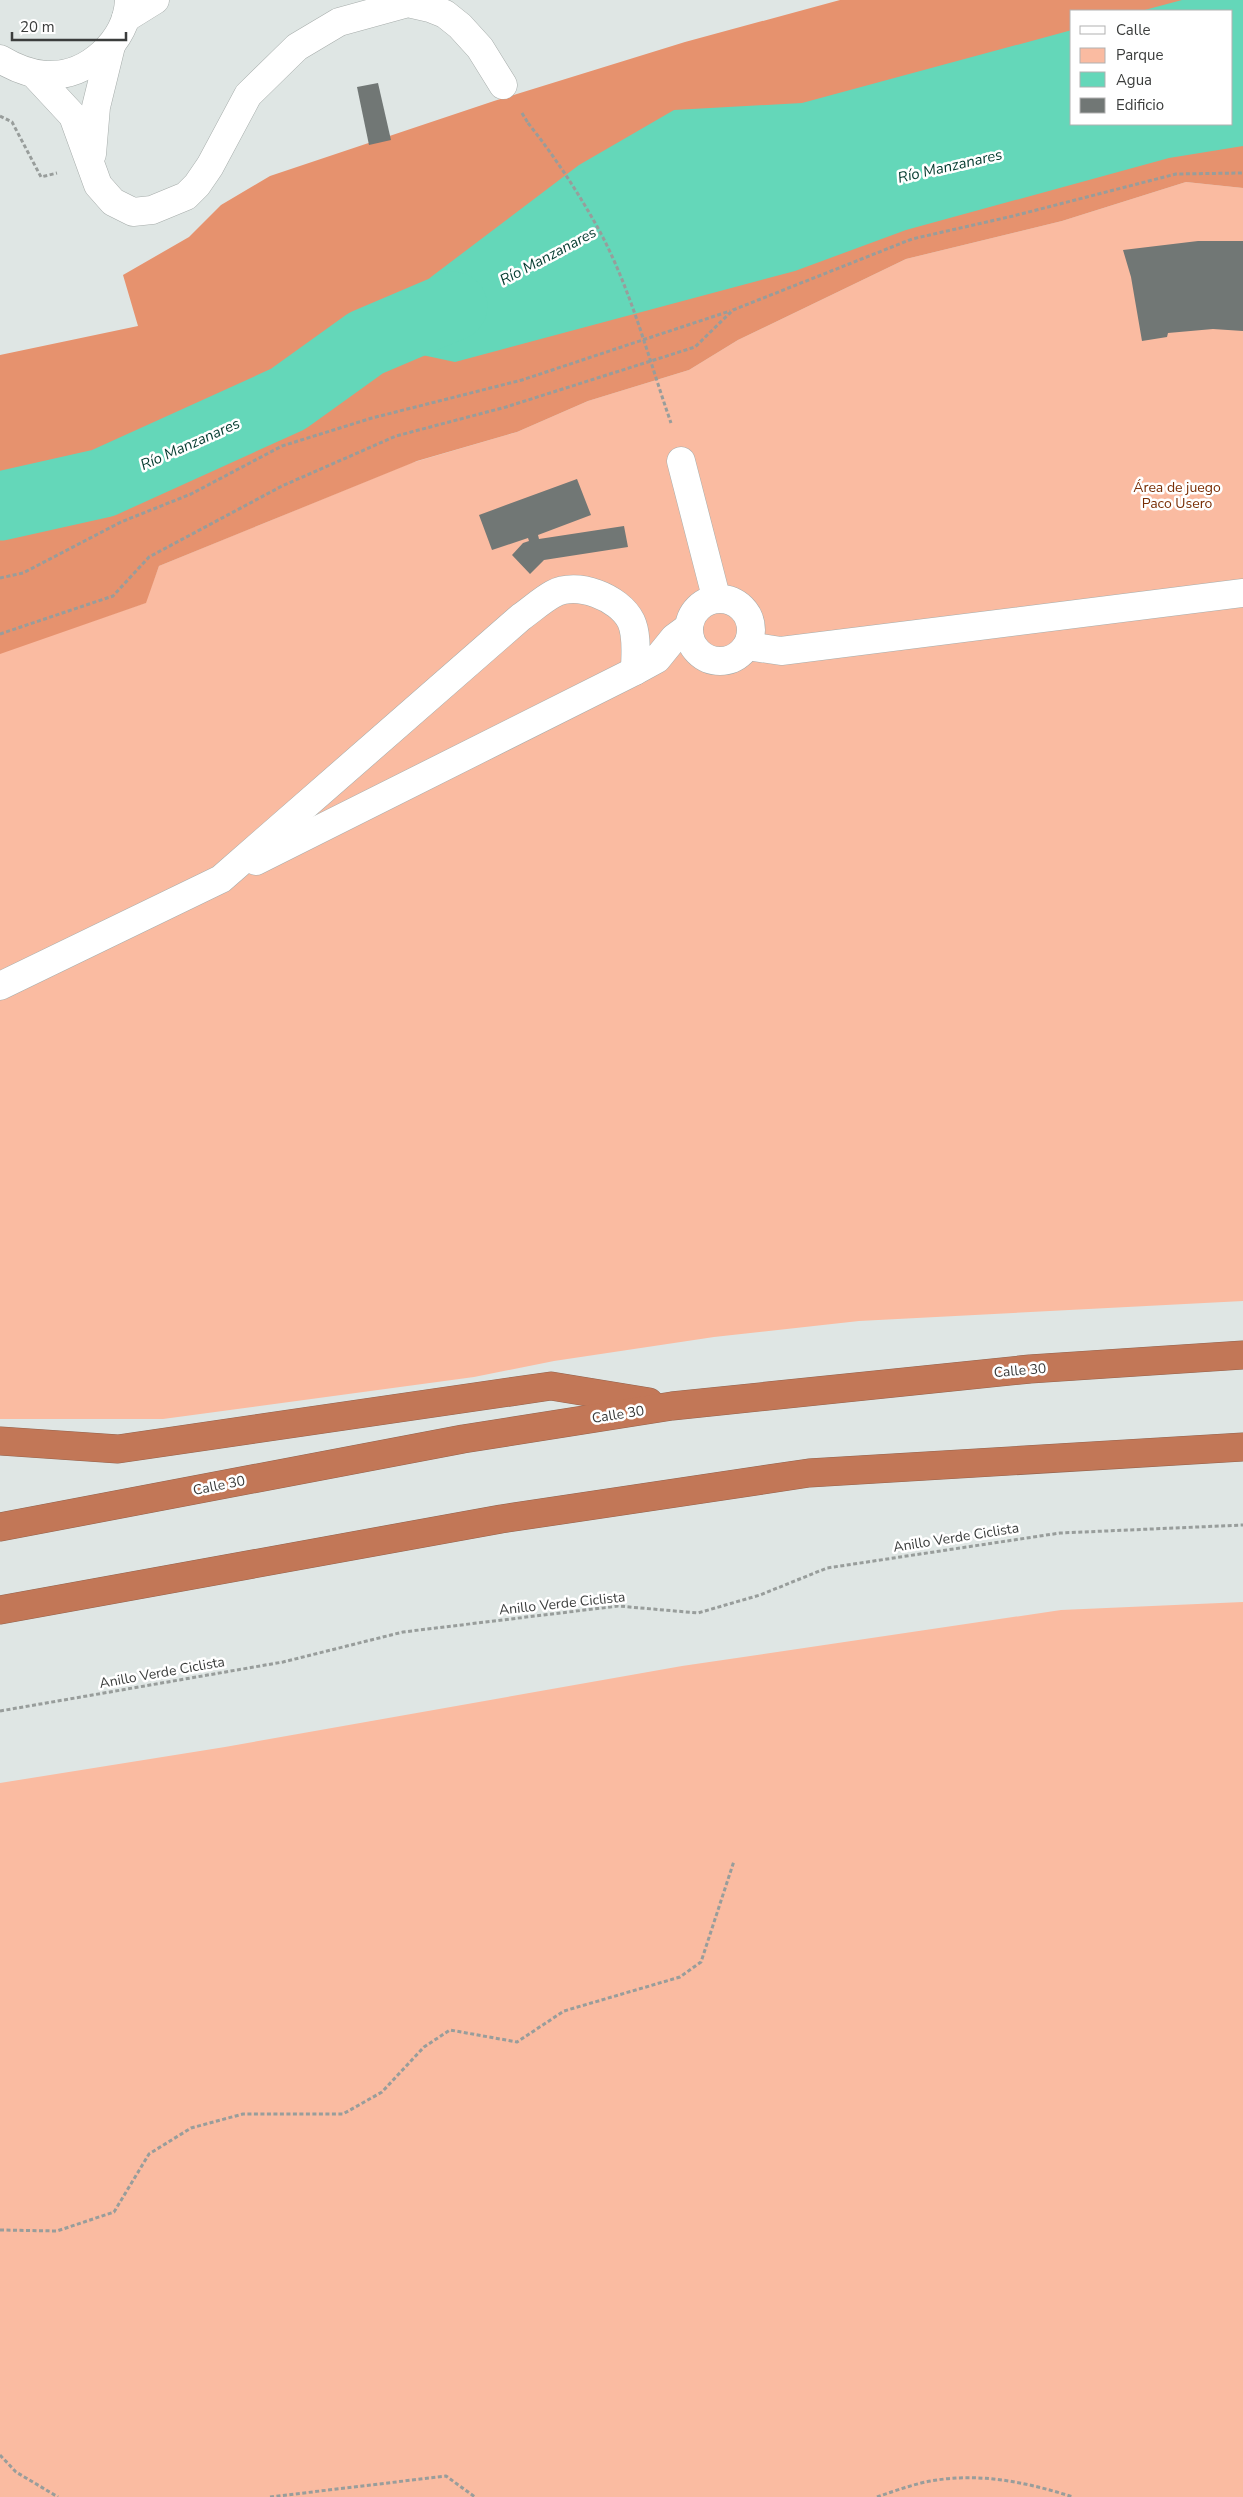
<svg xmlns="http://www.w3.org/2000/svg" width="1243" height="2497" font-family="'Nunito Sans',sans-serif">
	<rect width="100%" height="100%" fill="#dfe6e4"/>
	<!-- green -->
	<g fill="#fabba1">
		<polygon points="1186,182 1243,188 1243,1301 859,1321 714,1337 554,1361 474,1377 163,1419 0,1419 0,653 145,603 159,566 411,463 517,432 588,401 689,370 738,340 906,259 1062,221"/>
		<polygon points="1243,1602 1243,2497 0,2497 0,1783 225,1747 682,1666 1061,1610"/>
	</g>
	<!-- forest -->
	<path fill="#e6926e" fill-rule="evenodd" d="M840 0H1243V188L1186 182 1062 221 906 259 738 340 689 370 588 401 517 432 417 461 159 566 146 603 0 654V355L138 326 123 275 189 237 221 205 270 176 494 101 685 42ZM1072 11H1232V124H1072Z"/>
	<!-- water -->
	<polygon fill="#64d7b9" points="1182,0 1243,0 1243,146 1169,158 906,230 795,271 455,362 366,343 431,277 579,165 674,110 802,103 1072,30 1072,124 1232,124 1232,11 1141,11"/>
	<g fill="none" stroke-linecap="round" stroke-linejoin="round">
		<!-- river -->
		<polyline stroke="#64d7b9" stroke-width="69" points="0,506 103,483 288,399 366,343 453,306"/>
	</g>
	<!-- building -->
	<g fill="#717775">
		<polygon points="378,83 391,140 369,145 357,87"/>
		<polygon points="1198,241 1243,241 1243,331 1213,329 1168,333 1167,337 1142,341 1131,277 1123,250"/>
		<polygon points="577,479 591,515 538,535 539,539 624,526 628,547 544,560 530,574 512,555 523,543 529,541 528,538 492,550 479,515"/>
	</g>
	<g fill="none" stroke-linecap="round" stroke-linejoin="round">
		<!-- minor casing -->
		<g stroke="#a7adab" stroke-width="29">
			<g id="minor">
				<polyline points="126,18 155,0"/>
				<path d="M0 59C15 68 29 74 46 75 88 77 127 41 129 0"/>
				<polyline points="34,74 73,116 98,185 113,202 133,212 152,210 186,196 197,185 210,166 248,95 297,47 339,22 408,3 430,8 445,14 460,26 480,48 503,85"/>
				<polyline points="92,154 96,107 111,46"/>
				<polyline points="681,461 714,589 714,599"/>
				<circle cx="720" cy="630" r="31"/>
				<polyline points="747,646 781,651 1243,593"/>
				<polyline points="256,861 635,671"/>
				<path d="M0 986 221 879 521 617C531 610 542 600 553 594 577 581 619 597 631 621 638 636 635 656 635 671L657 659 674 638 689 627"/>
			</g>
		</g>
		<!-- highway casing -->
		<g stroke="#93634e" stroke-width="29">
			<g id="highway">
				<polyline points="0,1441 118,1449 551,1386 649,1402"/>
				<polyline points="0,1527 463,1439 672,1406 1030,1369 1243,1355"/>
				<polyline points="0,1610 501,1519 809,1473 1243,1447"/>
			</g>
		</g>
		<!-- path -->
		<g stroke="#989d9b" stroke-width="3" stroke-dasharray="4 2.5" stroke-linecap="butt">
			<polyline points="522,113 528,123"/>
			<polyline points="0,116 12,122 41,177 57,173"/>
			<polyline points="0,578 23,573 121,522 191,494 282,446 372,418 522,380 730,311"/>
			<polyline points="0,634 113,596 149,557 282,486 396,436 506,407 695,347 733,310 912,239 1013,216 1176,174 1243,173"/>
			<polyline points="0,1711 283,1662 403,1632 618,1606 698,1613 760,1595 827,1568 1060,1533 1243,1525"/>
			<polyline points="0,2230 57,2231 114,2212 149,2154 191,2128 243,2114 343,2114 382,2092 424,2047 450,2030 517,2042 564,2011 680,1977 701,1962 734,1861"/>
			<polyline points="0,2455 16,2472 58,2497"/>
			<polyline points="270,2497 446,2476 475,2497"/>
			<path d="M877 2497C891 2492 906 2487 921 2483 973 2471 1023 2481 1073 2497"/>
		</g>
		<!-- minor -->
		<use href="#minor" stroke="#fff" stroke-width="28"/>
		<!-- highway -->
		<use href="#highway" stroke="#c27757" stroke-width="28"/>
		<!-- path-bridge -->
		<path stroke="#989d9b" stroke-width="3" stroke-dasharray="4 2.5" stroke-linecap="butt" d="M528 123C555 157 578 192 599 230 631 289 649 360 671 423"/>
	</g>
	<g text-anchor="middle" stroke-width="5" stroke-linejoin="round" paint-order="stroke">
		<!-- park labels -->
		<g font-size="14" fill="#792e05" stroke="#fff">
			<text x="1177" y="492">Área de juego<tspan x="1177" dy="16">Paco Usero</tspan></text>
		</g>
		<!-- street labels -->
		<g font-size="14" fill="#3b3d3c" stroke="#fff">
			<text transform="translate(1020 1370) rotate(-5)" y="5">Calle 30</text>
			<text transform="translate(618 1414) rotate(-9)" y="5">Calle 30</text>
			<text transform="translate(219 1485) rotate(-11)" y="5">Calle 30</text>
			<text transform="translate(956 1537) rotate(-9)" y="5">Anillo Verde Ciclista</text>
			<text transform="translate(562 1603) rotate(-6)" y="5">Anillo Verde Ciclista</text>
			<text transform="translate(162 1672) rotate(-10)" y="5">Anillo Verde Ciclista</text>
		</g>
		<!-- water labels -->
		<g font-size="15" font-style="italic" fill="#043b2f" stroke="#fff">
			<text transform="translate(950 166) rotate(-13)" y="5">Río Manzanares</text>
			<text transform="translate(548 256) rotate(-28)" y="5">Río Manzanares</text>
			<text transform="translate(190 444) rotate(-24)" y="5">Río Manzanares</text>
		</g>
	</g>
	<!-- legend -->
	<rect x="1070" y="10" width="162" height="115" fill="#ffffff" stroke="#b1b1b1"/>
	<rect x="1080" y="26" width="25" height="8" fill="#ffffff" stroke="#b1b1b1"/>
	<text x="1116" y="35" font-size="15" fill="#3b3d3c">Calle</text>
	<rect x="1080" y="48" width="25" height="15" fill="#fabba1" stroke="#b1b1b1"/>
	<text x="1116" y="60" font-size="15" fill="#3b3d3c">Parque</text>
	<rect x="1080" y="72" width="25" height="15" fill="#64d7b9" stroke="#b1b1b1"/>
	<text x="1116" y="85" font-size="15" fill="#3b3d3c">Agua</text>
	<rect x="1080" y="98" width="25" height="15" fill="#717775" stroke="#b1b1b1"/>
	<text x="1116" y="110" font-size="15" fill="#3b3d3c">Edificio</text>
	<!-- scale -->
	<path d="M12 32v8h114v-8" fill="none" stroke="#3b3d3c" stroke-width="2.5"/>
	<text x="20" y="32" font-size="15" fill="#3b3d3c" stroke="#ffffff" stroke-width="4" paint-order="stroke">20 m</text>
</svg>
